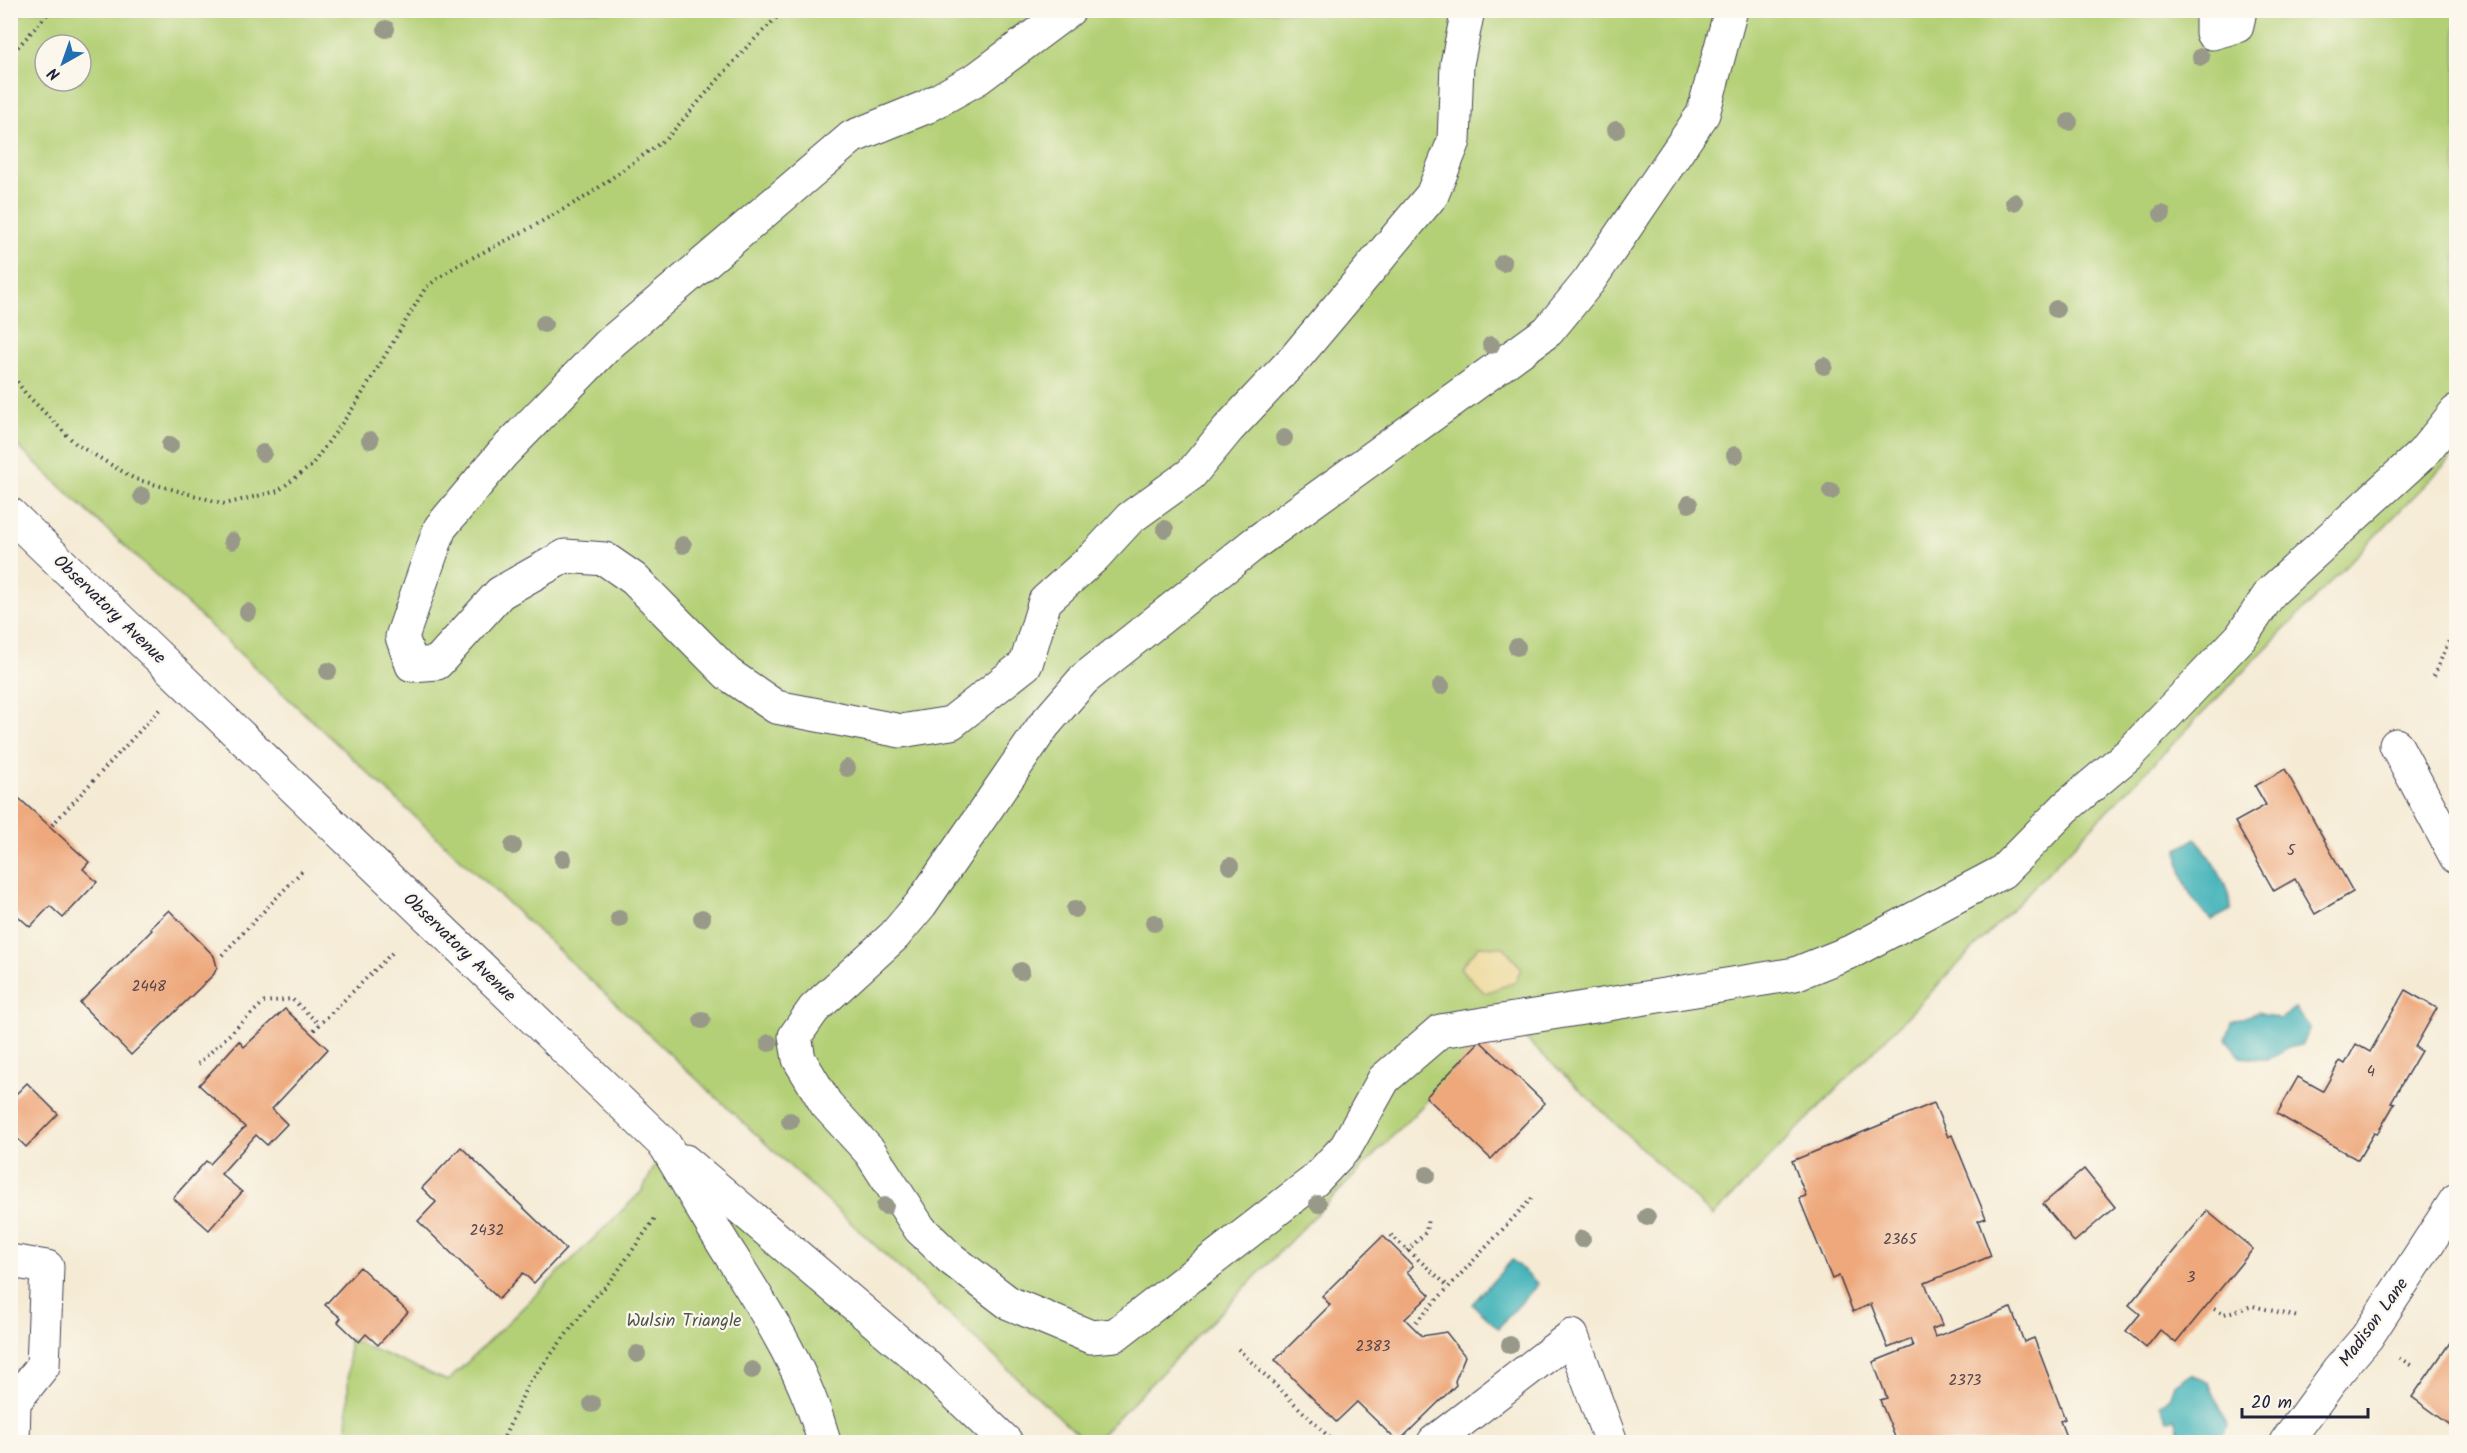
<svg xmlns="http://www.w3.org/2000/svg" width="2467" height="1453" font-family="Kalam,sans-serif">
	<rect width="100%" height="100%" fill="#fbf7ec"/>
	<filter id="ink" filterUnits="userSpaceOnUse"><feTurbulence type="fractalNoise" baseFrequency=".0167" numOctaves="2"/><feDisplacementMap in="SourceGraphic" scale="12" xChannelSelector="R" yChannelSelector="G"/><feConvolveMatrix kernelMatrix="1 2 1 2 8 2 1 2 1" color-interpolation-filters="sRGB"/></filter>
	<filter id="wash" filterUnits="userSpaceOnUse"><feTurbulence type="fractalNoise" baseFrequency=".008" numOctaves="4" result="noise"/><feDisplacementMap in="SourceGraphic" scale="24" xChannelSelector="R" yChannelSelector="G"/><feGaussianBlur stdDeviation="1.35" result="paint"/><feColorMatrix in="noise" values="0 0 0 0 0 0 0 0 0 0 0 0 0 0 0 0 0 1.4 0 .05"/><feComposite in="paint" operator="in"/></filter>
	<g filter="url(#wash)">
		<rect width="100%" height="100%" fill="#f5ebd5"/>
		<!-- green -->
		<g fill="#b4d076" stroke="#6b7958" stroke-width="1.5" fill-rule="evenodd">
			<path d="M25 11H2456V453L1713 1216 1506 1020 1094 1442H1086L11 440 10 25ZM45 45H81V81H45Z"/>
			<polygon points="665,1145 1006,1442 347,1442 349,1339 448,1381 642,1191"/>
		</g>
		<!-- sand -->
		<polygon fill="#eeda9e" stroke="#887e6c" stroke-width="1.5" points="1479,946 1504,947 1521,968 1516,982 1485,993 1460,968"/>
		<!-- water -->
		<g fill="#44b4ba" stroke="#336b7a" stroke-width="1.5">
			<path d="M2196 838C2211 860 2229 882 2231 910L2212 920C2190 901 2179 878 2178 849Z"/>
			<polygon points="2295,1009 2310,1027 2301,1045 2284,1049 2268,1060 2241,1057 2226,1039 2232,1022 2258,1012 2280,1019"/>
			<polygon points="1512,1260 1538,1284 1498,1328 1472,1304"/>
			<polygon points="2191,1374 2209,1383 2228,1426 2221,1436 2220,1442 2183,1442 2175,1419 2167,1420 2160,1405 2169,1398 2174,1384"/>
		</g>
		<g id="blocks">
			<!-- building -->
			<g fill="#eea87c">
				<polygon points="2285,769 2353,892 2315,914 2295,879 2274,891 2235,822 2266,805 2255,786"/>
				<polygon points="10,790 89,862 83,869 97,882 63,918 50,906 30,927 10,909"/>
				<polygon points="169,910 214,956 217,967 214,974 131,1055 80,1003 152,930 150,928"/>
				<polygon points="2405,990 2437,1008 2415,1047 2421,1051 2391,1102 2395,1103 2377,1134 2374,1133 2358,1160 2277,1114 2298,1077 2323,1091 2340,1061 2345,1064 2356,1044 2370,1052"/>
				<polygon points="285,1009 328,1049 272,1109 287,1124 267,1145 256,1135 221,1174 242,1192 209,1230 173,1198 206,1161 210,1164 245,1127 199,1085 239,1041 244,1047"/>
				<polygon points="1480,1041 1545,1103 1491,1159 1426,1097"/>
				<polygon points="27,1083 58,1114 26,1147 10,1131 10,1100"/>
				<polygon points="1934,1103 1948,1137 1952,1135 1986,1218 1978,1221 1991,1256 1925,1283 1942,1325 1932,1329 1935,1337 2011,1308 2024,1342 2034,1338 2065,1419 2060,1421 2068,1442 1897,1442 1880,1400 1887,1398 1873,1362 1913,1346 1910,1339 1888,1348 1871,1304 1853,1312 1839,1276 1832,1279 1799,1198 1806,1196 1792,1161"/>
				<polygon points="461,1147 566,1249 534,1283 523,1273 499,1299 418,1221 436,1202 422,1188"/>
				<polygon points="2084,1169 2115,1207 2074,1242 2043,1204"/>
				<polygon points="2207,1211 2253,1249 2176,1343 2160,1330 2146,1348 2126,1331 2140,1314 2129,1305"/>
				<polygon points="1383,1236 1413,1266 1407,1272 1430,1295 1405,1319 1422,1336 1446,1332 1465,1356 1455,1381 1456,1385 1398,1442 1357,1402 1336,1422 1275,1360 1330,1305 1322,1296"/>
				<polygon points="360,1267 408,1312 378,1345 366,1334 359,1342 338,1322 341,1318 325,1305"/>
				<polygon points="2456,1334 2456,1429 2412,1397"/>
			</g>
		</g>
	</g>
	<g filter="url(#ink)">
		<use href="#blocks" fill-opacity="0" stroke="#424052" stroke-width="1.5"/>
		<g fill="none" stroke-linecap="round" stroke-linejoin="round">
			<!-- minor casing -->
			<g stroke="#424052" stroke-width="35">
				<g id="minor">
					<polyline points="1069,10 978,78 926,107 852,137 609,344 502,454 440,528 402,637 412,665 437,663 500,593 565,556 605,559 634,579 728,674 776,707 901,731 951,723 1026,664 1045,601 1094,557 1130,518 1191,474 1228,429 1296,357 1432,195 1454,141 1457,64 1468,10"/>
					<polyline points="1731,10 1703,114 1589,281 1548,331 1255,543 1084,679 1044,725 921,904 894,936 814,1009 795,1036 799,1059 826,1104 870,1152 920,1229 950,1258 1009,1303 1091,1337 1115,1335 1314,1181 1346,1147 1384,1079 1440,1031 1795,974 1855,950 2002,872 2066,807 2129,754 2241,637 2271,592 2422,454 2456,412"/>
					<polyline points="2212,10 2212,33 2237,26 2240,10"/>
					<path d="M10 514 665 1145C688 1183 709 1222 733 1259 769 1316 807 1376 824 1442"/>
					<polyline points="2396,745 2456,857"/>
					<polyline points="685,1161 920,1360 1006,1442"/>
					<polyline points="10,1261 47,1267 43,1366 14,1402 13,1442"/>
					<polyline points="1434,1442 1572,1336 1611,1442"/>
					<polyline points="2286,1442 2338,1371 2367,1337 2456,1200"/>
				</g>
			</g>
			<!-- path -->
			<g stroke="#424052" stroke-width="4" stroke-dasharray="1.5 4.5" stroke-linecap="butt">
				<polyline points="10,56 51,10"/>
				<polyline points="10,372 26,394 76,444 135,479 225,504 278,491 311,466 356,404 426,287 456,266 521,233 587,196 667,138 746,48 784,10"/>
				<polyline points="2434,676 2456,624"/>
				<polyline points="52,825 160,709"/>
				<polyline points="222,955 304,869"/>
				<polyline points="314,1030 394,951"/>
				<polyline points="198,1064 264,1002 292,999 319,1024"/>
				<polyline points="1391,1235 1449,1287"/>
				<polyline points="1407,1251 1426,1232 1428,1218"/>
				<polyline points="2214,1309 2224,1314 2253,1306 2298,1317"/>
				<polyline points="1416,1322 1533,1197"/>
				<polyline points="1238,1349 1329,1437"/>
				<polyline points="2399,1358 2414,1367"/>
				<polyline points="502,1442 527,1386 594,1298 610,1282 656,1217"/>
			</g>
			<!-- minor -->
			<use href="#minor" stroke="#fff" stroke-width="33"/>
		</g>
		<!-- trees -->
		<g fill="#99998a">
			<circle cx="386" cy="29" r="9"/>
			<circle cx="2201" cy="57" r="9"/>
			<circle cx="2069" cy="122" r="9"/>
			<circle cx="1616" cy="130" r="9"/>
			<circle cx="2014" cy="202" r="9"/>
			<circle cx="2162" cy="214" r="9"/>
			<circle cx="1503" cy="263" r="9"/>
			<circle cx="2056" cy="309" r="9"/>
			<circle cx="544" cy="324" r="9"/>
			<circle cx="1491" cy="345" r="9"/>
			<circle cx="1824" cy="366" r="9"/>
			<circle cx="1284" cy="438" r="9"/>
			<circle cx="370" cy="440" r="9"/>
			<circle cx="170" cy="445" r="9"/>
			<circle cx="263" cy="453" r="9"/>
			<circle cx="1735" cy="455" r="9"/>
			<circle cx="1831" cy="491" r="9"/>
			<circle cx="142" cy="496" r="9"/>
			<circle cx="1689" cy="504" r="9"/>
			<circle cx="1165" cy="529" r="9"/>
			<circle cx="232" cy="541" r="9"/>
			<circle cx="683" cy="545" r="9"/>
			<circle cx="248" cy="612" r="9"/>
			<circle cx="1517" cy="647" r="9"/>
			<circle cx="328" cy="671" r="9"/>
			<circle cx="1441" cy="686" r="9"/>
			<circle cx="847" cy="768" r="9"/>
			<circle cx="513" cy="846" r="9"/>
			<circle cx="563" cy="859" r="9"/>
			<circle cx="1230" cy="866" r="9"/>
			<circle cx="1075" cy="909" r="9"/>
			<circle cx="702" cy="918" r="9"/>
			<circle cx="619" cy="919" r="9"/>
			<circle cx="1154" cy="923" r="9"/>
			<circle cx="1021" cy="971" r="9"/>
			<circle cx="702" cy="1020" r="9"/>
			<circle cx="769" cy="1043" r="9"/>
			<circle cx="790" cy="1121" r="9"/>
			<circle cx="1427" cy="1175" r="9"/>
			<circle cx="1318" cy="1204" r="9"/>
			<circle cx="885" cy="1206" r="9"/>
			<circle cx="1647" cy="1217" r="9"/>
			<circle cx="1582" cy="1239" r="9"/>
			<circle cx="1510" cy="1345" r="9"/>
			<circle cx="637" cy="1354" r="9"/>
			<circle cx="752" cy="1370" r="9"/>
			<circle cx="592" cy="1404" r="9"/>
		</g>
	</g>
	<g text-anchor="middle" stroke-width="4.5" stroke-linejoin="round" paint-order="stroke">
		<!-- number labels -->
		<g font-size="15" fill="#55444b">
			<text x="2291" y="855">5</text>
			<text x="149" y="991">2448</text>
			<text x="2371" y="1076">4</text>
			<text x="487" y="1235">2432</text>
			<text x="1900" y="1244">2365</text>
			<text x="2191" y="1282">3</text>
			<text x="1373" y="1351">2383</text>
			<text x="1965" y="1385">2373</text>
		</g>
		<!-- street labels -->
		<g font-size="18" fill="#22223b" stroke="#fbf7ec">
			<text transform="translate(110 609) rotate(44)" y="6">Observatory Avenue</text>
			<text transform="translate(460 947) rotate(44)" y="6">Observatory Avenue</text>
			<text transform="translate(2373 1322) rotate(-54)" y="6">Madison Lane</text>
		</g>
		<!-- park labels -->
		<g font-size="18" fill="#4e564d" stroke="#fbf7ec">
			<text x="684" y="1326">Wulsin Triangle</text>
		</g>
	</g>
	<!-- margin -->
	<rect width="2467" height="1453" fill="none" stroke="#fbf7ec" stroke-width="36"/>
	<!-- north arrow -->
	<g transform="translate(63 63) rotate(220)"><circle r="28" fill="#fbf7ec" stroke="#a4a2a5" stroke-width="1.5"/>
	<path d="M0-4.5L10 22L0 15L-10 22Z" fill="#1f6fb2"/>
	<text y="-9" font-size="16" font-weight="bold" text-anchor="middle" fill="#22223b">N</text>
	</g>
	<!-- scale -->
	<path d="M2242 1408v9h126v-9" fill="none" stroke="#22223b" stroke-width="3"/>
	<text x="2251" y="1408" font-size="18" fill="#22223b" stroke="#fbf7ec" stroke-width="4.5" paint-order="stroke">20 m</text>
</svg>
